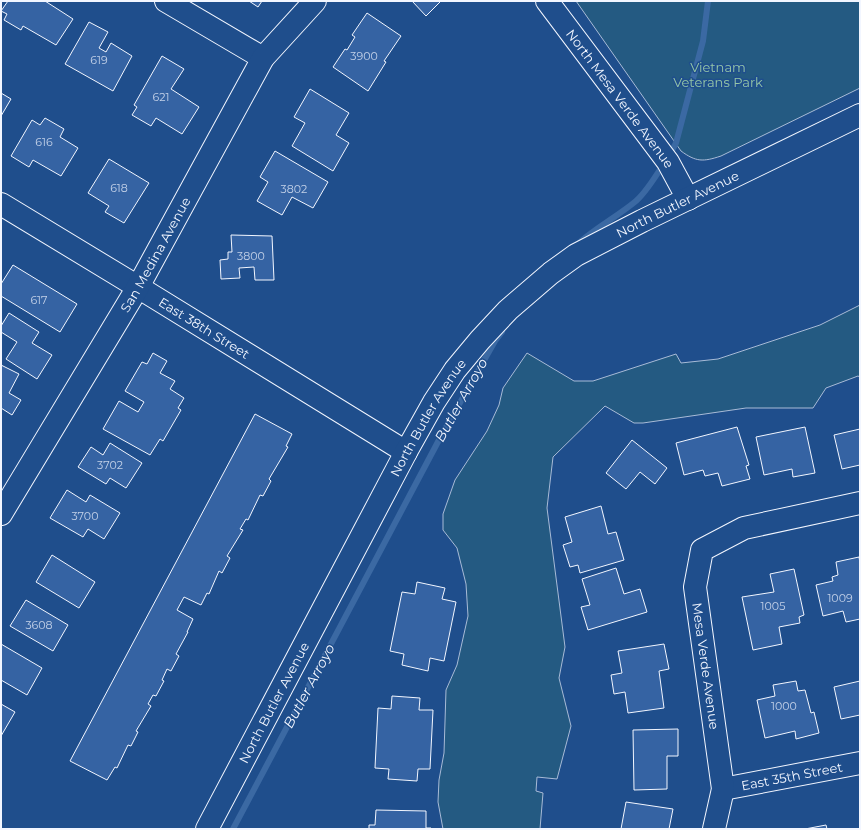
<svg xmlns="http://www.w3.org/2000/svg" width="861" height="830" font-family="Montserrat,sans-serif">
	<rect width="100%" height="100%" fill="#1f4e8c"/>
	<!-- green -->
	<g fill="#245a82" stroke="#a8bbd7">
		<path d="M576 1H860V88L721 156C703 162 696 162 681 151Z"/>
		<polygon points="860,305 860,377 858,376 826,388 813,408 746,408 643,423 634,423 605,406 553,457 547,508 565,647 559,678 571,726 557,779 537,777 536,791 543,793 540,829 443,829 438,802 439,780 444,753 446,690 457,665 468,616 466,584 457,548 443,530 443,514 455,480 487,431 499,405 503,388 527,353 574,381 593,381 676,354 681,363 718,359 820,325"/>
	</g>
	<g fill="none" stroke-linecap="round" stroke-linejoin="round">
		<!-- stream -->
		<g stroke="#3b69a3" stroke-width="6">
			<polyline points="669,156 676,143 703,41 708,1"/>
			<path d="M580 242C597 227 618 216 636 201 647 191 656 176 664 163"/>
			<polyline points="233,829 440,438 495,341 502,332"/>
		</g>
	</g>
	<!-- building -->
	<g fill="#3563a3" stroke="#f2f6ff">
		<polygon points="8,1 45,1 73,19 56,45 23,26 21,30 4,20 7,14 1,11"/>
		<polygon points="249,1 262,1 258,7"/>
		<polygon points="412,1 441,1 426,16"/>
		<polygon points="367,13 401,36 384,61 386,62 368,91 333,67 345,49 347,50 355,37 352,35"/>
		<polygon points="89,22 108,32 99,48 106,52 111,43 132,56 113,91 65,64"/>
		<polygon points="162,56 184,69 171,89 199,107 182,134 156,118 151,126 132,115 137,107 134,105"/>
		<polygon points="310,89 349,113 336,135 349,143 333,171 292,146 305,123 294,117"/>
		<polygon points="1,93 11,99 1,116"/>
		<polygon points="45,118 64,129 60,137 78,148 61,176 33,160 29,167 11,156 32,120 40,125"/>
		<polygon points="275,151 328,182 313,208 292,197 282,215 257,201 268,182 260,177"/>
		<polygon points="109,159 149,183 124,223 105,212 109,206 88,193"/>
		<polygon points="231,235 272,236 274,280 255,280 254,267 239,268 240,278 221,279 220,260 228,259 228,252 232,252"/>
		<polygon points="13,265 77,304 60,332 1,296 1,284"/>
		<polygon points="9,313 39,332 32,343 52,355 37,379 6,359 17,342 1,332 1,326"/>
		<polygon points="153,353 167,361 160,373 175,381 170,389 184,398 178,408 181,410 163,441 160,439 150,455 103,429 119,401 138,412 144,402 125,391 142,362 147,364"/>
		<polygon points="1,365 19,374 9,393 21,400 12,415 1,408"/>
		<polygon points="255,414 292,434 286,446 288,447 269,479 271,481 263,496 260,495 248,520 246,519 240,529 243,530 227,556 230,558 222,573 219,571 209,594 207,593 201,605 184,597 177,610 193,619 187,632 188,632 176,654 179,656 171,671 167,669 162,680 164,681 156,696 153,695 148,704 151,706 136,731 138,732 131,746 128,745 117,768 115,767 107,780 70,761"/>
		<polygon points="737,427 749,465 746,466 750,479 722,486 718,473 705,476 703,470 684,475 676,443"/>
		<polygon points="805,427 815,473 793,477 792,469 764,475 756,437"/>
		<polygon points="860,429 860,465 842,469 834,435"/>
		<polygon points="632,440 667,468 655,484 640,472 626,489 606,473"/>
		<polygon points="110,443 142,463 126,488 110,478 106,484 78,467 91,447 103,455"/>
		<polygon points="67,490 86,502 90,495 120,513 104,539 88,529 83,537 50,518"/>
		<polygon points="601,506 608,534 616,532 624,560 580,573 578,565 570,567 563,545 572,542 565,517"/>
		<polygon points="52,555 95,582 79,608 36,582"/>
		<polygon points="859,557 860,563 860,619 846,622 843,611 823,616 816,585 833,581 832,577 838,575 836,562"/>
		<polygon points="616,568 624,594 640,589 647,612 588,630 581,607 590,605 582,579"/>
		<polygon points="794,569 804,615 799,617 800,623 779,627 782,644 753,650 742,597 774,592 770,574"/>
		<polygon points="417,582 445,588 442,599 456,602 444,661 430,658 428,671 402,665 404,654 390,651 402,592 415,594"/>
		<polygon points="26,600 68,625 53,651 10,626"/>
		<polygon points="1,644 42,668 27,695 1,680"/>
		<polygon points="664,644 669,669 659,671 664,708 628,713 625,692 614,694 611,675 622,673 618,651"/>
		<polygon points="796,681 798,691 805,690 811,713 814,712 819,733 796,739 795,731 765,738 757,700 775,696 773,685"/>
		<polygon points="860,681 860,715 841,719 834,687"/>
		<polygon points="392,696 420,698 419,710 433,710 430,769 418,769 417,781 388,779 389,769 375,768 378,708 391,709"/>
		<polygon points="1,704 15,712 1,736"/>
		<polygon points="678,729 678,756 667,756 667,789 634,790 633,730"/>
		<polygon points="626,802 673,809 669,829 621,829"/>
		<polygon points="376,810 426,811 426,828 431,828 431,829 369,829 369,825 375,825"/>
		<polygon points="826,825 827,829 805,829"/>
	</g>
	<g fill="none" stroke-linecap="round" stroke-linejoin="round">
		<!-- minor casing -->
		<g stroke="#f2f6ff" stroke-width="24">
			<g id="minor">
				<polyline points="166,1 263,58"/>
				<path id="s1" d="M547 1 668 162 688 199"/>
				<path id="s2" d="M1 204 138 287 406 452"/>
				<path id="s3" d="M1 514 138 287 263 58 315 1"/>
				<path id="s4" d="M723 789 860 763"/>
				<polyline points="714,829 723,789 695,587 702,550 744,528 860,503"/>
			</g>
		</g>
		<!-- major casing -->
		<g stroke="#f2f6ff" stroke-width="24">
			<g id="major">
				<path id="s5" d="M207 829 406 452 434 402 455 370 480 340 508 310 551 273 576 255 642 221 860 115"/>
			</g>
		</g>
		<!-- minor -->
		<use href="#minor" stroke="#1f4e8c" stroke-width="22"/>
		<!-- major -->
		<use href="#major" stroke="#1f4e8c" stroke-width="22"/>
	</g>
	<g text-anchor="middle" stroke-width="3" stroke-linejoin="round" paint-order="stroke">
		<!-- number labels -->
		<g font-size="11" fill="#c3d1e8">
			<text x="364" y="60">3900</text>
			<text x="99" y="64">619</text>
			<text x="161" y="101">621</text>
			<text x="44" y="146">616</text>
			<text x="119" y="192">618</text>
			<text x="294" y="193">3802</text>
			<text x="251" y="260">3800</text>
			<text x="39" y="304">617</text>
			<text x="110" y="469">3702</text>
			<text x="85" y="520">3700</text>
			<text x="840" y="602">1009</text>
			<text x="773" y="610">1005</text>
			<text x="39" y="629">3608</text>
			<text x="784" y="710">1000</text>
		</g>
		<!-- park labels -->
		<g font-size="13" fill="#97c8a6" stroke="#1f4e8c">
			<text x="718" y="72">Vietnam<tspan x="718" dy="15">Veterans Park</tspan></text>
		</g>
		<!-- street labels -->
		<g font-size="13" fill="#f2f6ff" stroke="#1f4e8c">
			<text dy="5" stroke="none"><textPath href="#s1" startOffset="122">North Mesa Verde Avenue</textPath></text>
			<text dy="5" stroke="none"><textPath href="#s5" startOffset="803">North Butler Avenue</textPath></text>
			<text dy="5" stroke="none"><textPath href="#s3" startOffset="302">San Medina Avenue</textPath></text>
			<text dy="5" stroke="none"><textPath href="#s2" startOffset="238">East 38th Street</textPath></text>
			<text dy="5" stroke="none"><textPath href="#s5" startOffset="467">North Butler Avenue</textPath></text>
			<text transform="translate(706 666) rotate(82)" y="5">Mesa Verde Avenue</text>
			<text dy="5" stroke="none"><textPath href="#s5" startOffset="143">North Butler Avenue</textPath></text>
			<text dy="5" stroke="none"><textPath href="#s4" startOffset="70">East 35th Street</textPath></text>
		</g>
		<!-- water labels -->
		<g font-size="14" font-style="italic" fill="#f2f6ff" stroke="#1f4e8c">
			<text transform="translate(461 400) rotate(-61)" y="5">Butler Arroyo</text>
			<text transform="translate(309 686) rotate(-62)" y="5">Butler Arroyo</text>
		</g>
	</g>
	<!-- border -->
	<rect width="861" height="830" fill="none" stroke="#f2f6ff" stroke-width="4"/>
</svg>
